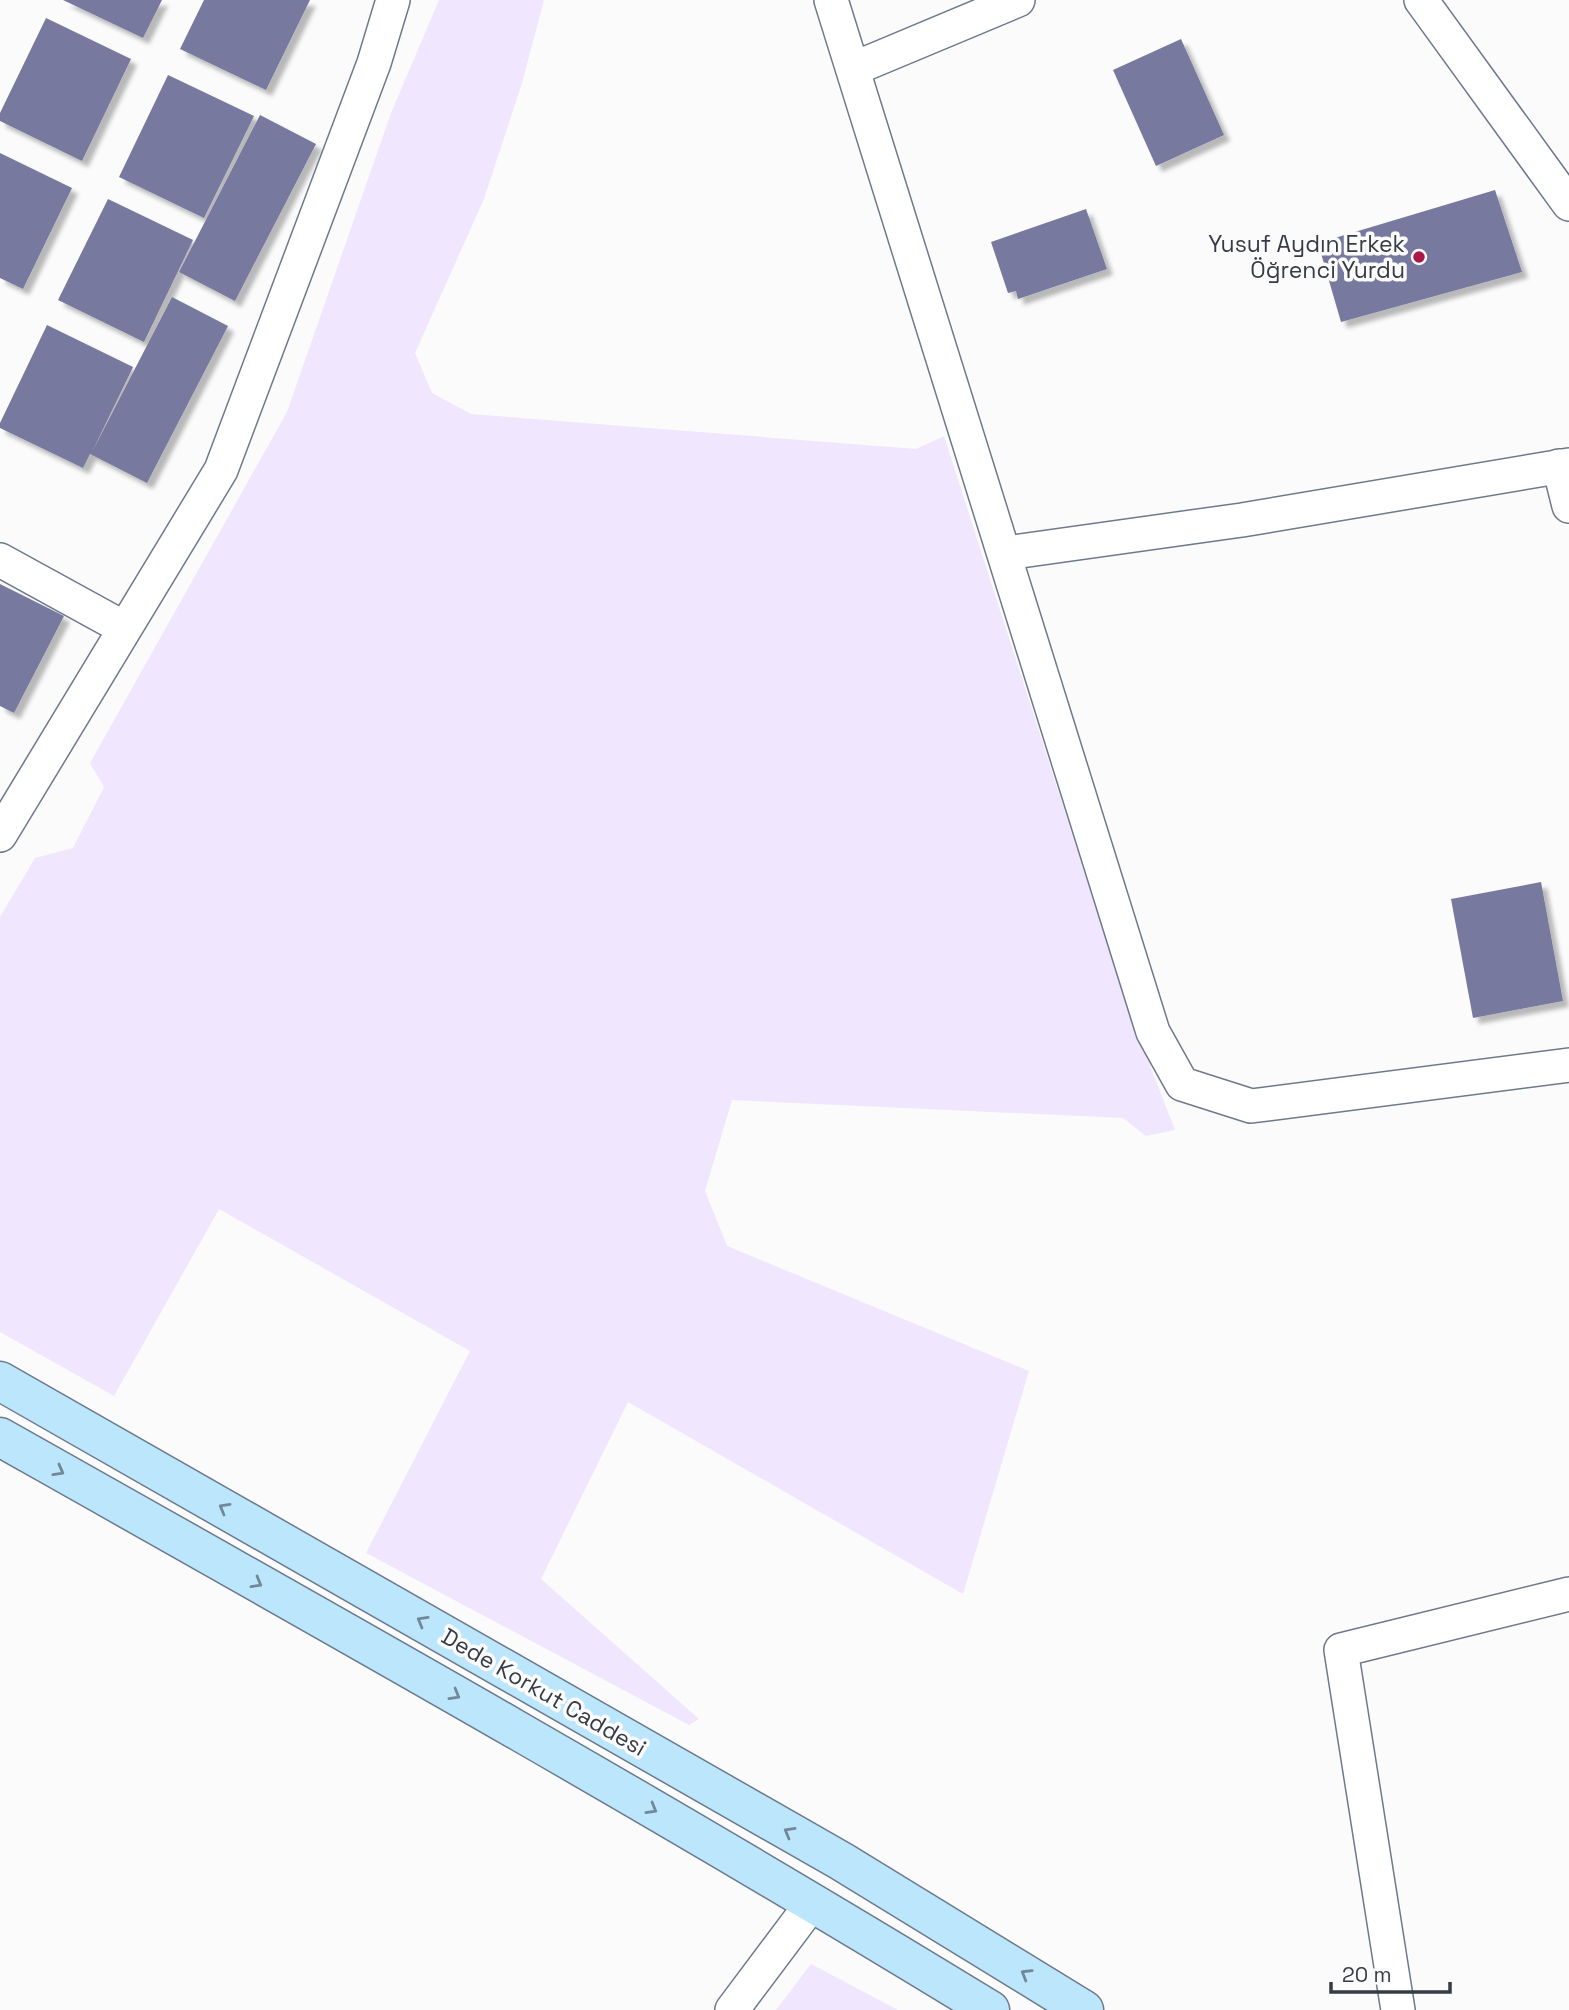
<svg xmlns="http://www.w3.org/2000/svg" width="1569" height="2010" font-family="'Space Grotesk',sans-serif">
	<defs>
		<filter id="shadow"><feDropShadow dx="6" dy="6" stdDeviation="2" flood-color="#0004"/></filter>
	</defs>
	<rect width="100%" height="100%" fill="#fbfbfb"/>
	<!-- green -->
	<g fill="#f0e6fe">
		<polygon points="439,0 544,0 522,83 484,199 415,353 432,393 471,414 916,449 944,436 1129,1011 1175,1130 1146,1136 1123,1118 732,1100 705,1191 727,1246 1029,1371 963,1594 628,1402 541,1579 699,1719 689,1725 366,1553 470,1351 219,1209 114,1396 0,1332 0,917 35,858 73,848 104,787 90,763 287,412 391,113"/>
		<polygon points="811,1964 898,2010 776,2010"/>
	</g>
	<!-- building -->
	<g fill="#77799e" filter="url(#shadow)">
		<polygon points="63,0 162,0 143,38"/>
		<polygon points="204,0 310,0 266,90 180,49"/>
		<polygon points="46,18 131,59 82,161 0,121 0,113"/>
		<polygon points="1181,39 1224,135 1156,166 1113,70"/>
		<polygon points="168,75 254,116 204,218 119,177"/>
		<polygon points="260,115 316,144 235,301 179,272"/>
		<polygon points="0,153 72,188 23,289 0,278"/>
		<polygon points="1495,190 1522,272 1341,322 1318,243"/>
		<polygon points="108,199 193,240 144,342 58,300"/>
		<polygon points="1086,209 1107,269 1018,299 1016,291 1008,293 991,242"/>
		<polygon points="172,297 228,326 147,483 90,454 83,468 0,428 0,423 47,325 133,367 92,452"/>
		<polygon points="0,584 64,616 14,713 0,706"/>
		<polygon points="1541,882 1563,1001 1473,1018 1451,899"/>
	</g>
	<g fill="none" stroke-linecap="round" stroke-linejoin="round">
		<!-- street casing -->
		<g stroke="#6d798c" stroke-width="36">
			<g id="street">
				<polyline points="831,0 1153,1032 1182,1084 1251,1106 1569,1065"/>
				<polyline points="1421,0 1569,204"/>
				<polyline points="853,69 1018,0"/>
				<polyline points="1559,466 1569,506"/>
				<polyline points="1006,553 1242,520 1569,465"/>
				<polyline points="0,560 124,628"/>
				<polyline points="0,835 221,470 374,63 393,0"/>
				<polyline points="732,2010 813,1902"/>
				<polyline points="1398,2010 1341,1650 1569,1594"/>
			</g>
		</g>
		<!-- secondary casing -->
		<g stroke="#6d798c" stroke-width="41">
			<g id="secondary">
				<polyline points="0,1381 841,1861 1084,2010"/>
				<path d="M0 1437C332 1624 665 1811 990 2010"/>
			</g>
		</g>
		<!-- street -->
		<use href="#street" stroke="#fff" stroke-width="33"/>
		<!-- secondary -->
		<use href="#secondary" stroke="#bbe6fc" stroke-width="38"/>
	</g>
	<!-- one-way arrows -->
	<defs><path id="oneway-chevron" d="M-2-3.5L2.5 0L-2 3.5" fill="none" stroke-width="1.6" stroke-linecap="round" stroke-linejoin="round" transform="scale(1.75)"/></defs>
	<g stroke="#728897">
		<use href="#oneway-chevron" transform="translate(59 1471) rotate(29)"/>
		<use href="#oneway-chevron" transform="translate(224 1508) rotate(-150)"/>
		<use href="#oneway-chevron" transform="translate(257 1583) rotate(30)"/>
		<use href="#oneway-chevron" transform="translate(422 1621) rotate(-150)"/>
		<use href="#oneway-chevron" transform="translate(455 1695) rotate(30)"/>
		<use href="#oneway-chevron" transform="translate(652 1809) rotate(30)"/>
		<use href="#oneway-chevron" transform="translate(789 1832) rotate(-150)"/>
		<use href="#oneway-chevron" transform="translate(1026 1974) rotate(-149)"/>
	</g>
	<!-- markers -->
	<circle fill="#ad1946" stroke="#fbfbfb" stroke-width="2.5" cx="1419" cy="257" r="7"/>
	<g text-anchor="middle" stroke-width="7" stroke-linejoin="round" paint-order="stroke">
		<!-- poi labels -->
		<g font-size="23" fill="#363b44" stroke="#fbfbfb" text-anchor="end">
			<text x="1405" y="252">Yusuf Aydın Erkek<tspan x="1405" dy="26">Öğrenci Yurdu</tspan></text>
		</g>
		<!-- street labels -->
		<g font-size="23" fill="#363b44" stroke="#fbfbfb">
			<text transform="translate(544 1692) rotate(30)" y="8">Dede Korkut Caddesi</text>
		</g>
	</g>
	<!-- scale -->
	<path d="M1331 1982v10h119v-10" fill="none" stroke="#363b44" stroke-width="3.5"/>
	<text x="1342" y="1982" font-size="21" fill="#363b44" stroke="#fbfbfb" stroke-width="5" paint-order="stroke">20 m</text>
</svg>
